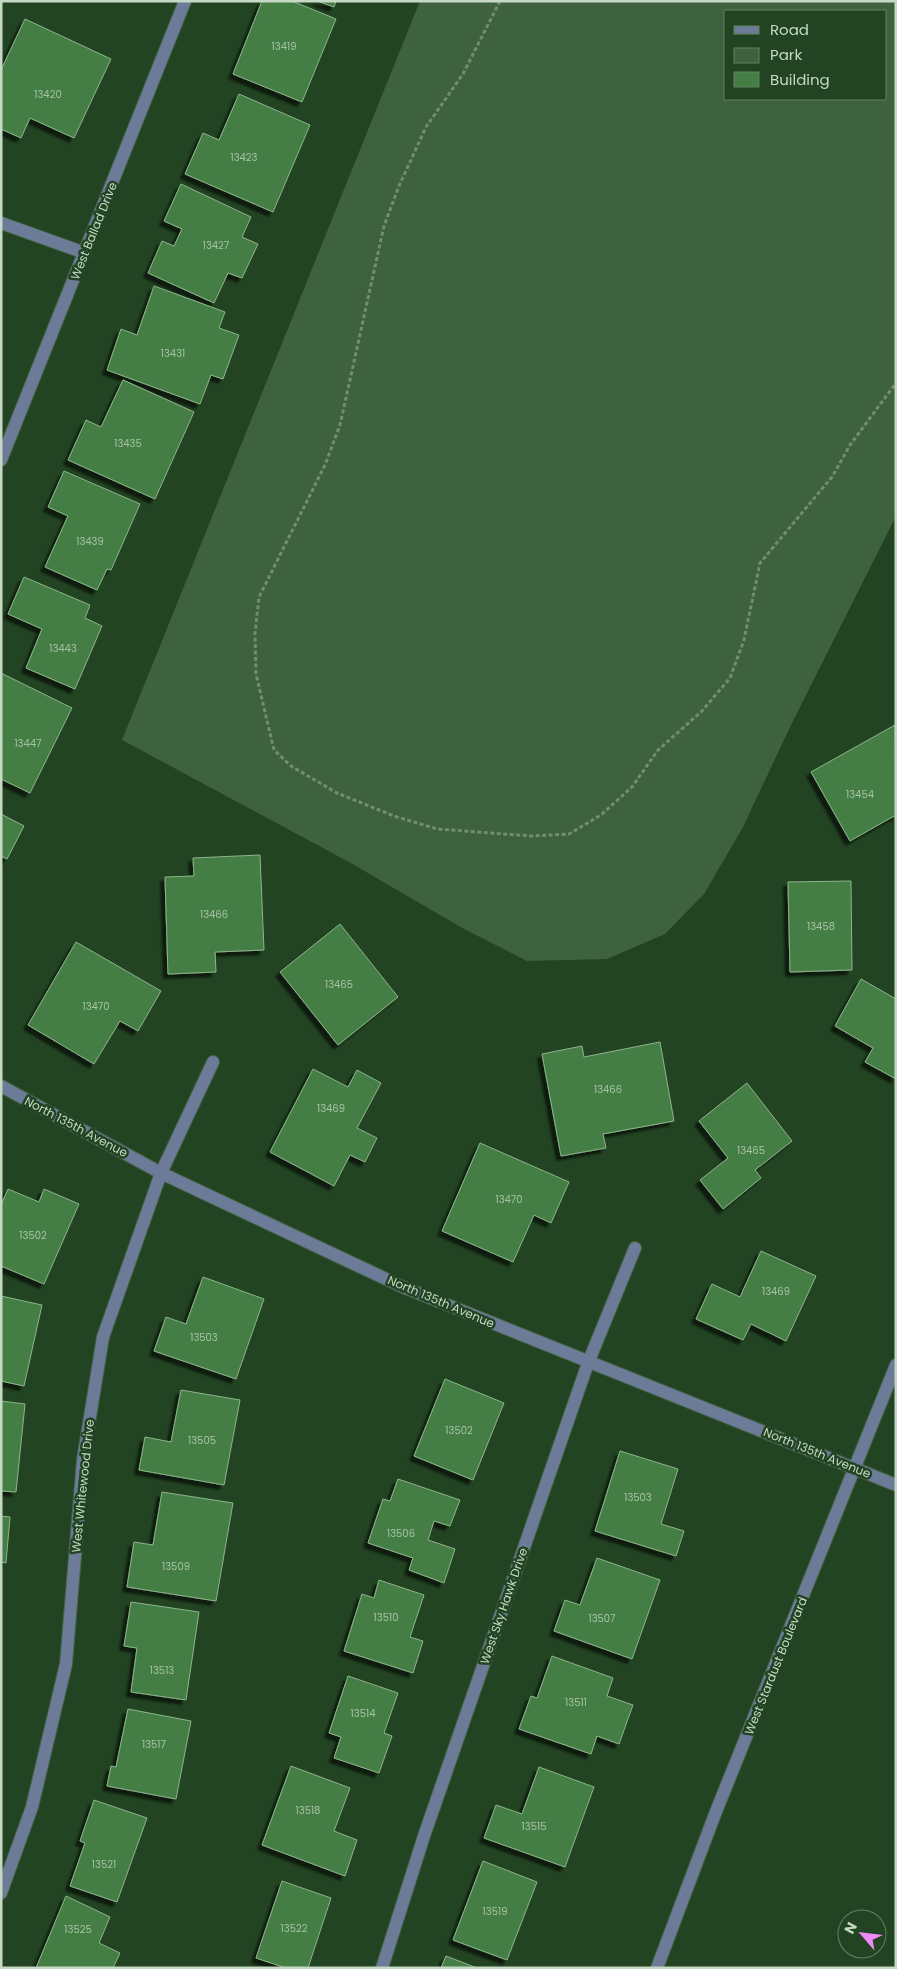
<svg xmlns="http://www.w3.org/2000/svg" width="897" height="1969" font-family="Poppins,sans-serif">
	<defs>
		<filter id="shadow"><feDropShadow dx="-4.5" dy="4.5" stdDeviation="1" flood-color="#0009"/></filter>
	</defs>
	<rect width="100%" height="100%" fill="#242"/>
	<!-- green -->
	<path fill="#3d623d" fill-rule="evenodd" d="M420 1H896V516L791 725 743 827 704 894 665 934 607 959 527 961 464 929 349 862 122 740ZM726 11H886V99H726Z"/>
	<!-- building -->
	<g fill="#447e44" stroke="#8eb48d" filter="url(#shadow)">
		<polygon points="262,1 292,1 336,19 302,102 233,74"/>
		<polygon points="317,1 336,1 334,7"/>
		<polygon points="25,19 111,59 74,138 30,118 21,138 1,129 1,70"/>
		<polygon points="239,94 310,125 273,212 185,174 203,133 219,140"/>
		<polygon points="181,184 251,217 242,237 258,244 242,278 228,273 214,303 148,273 162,241 174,246 182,229 164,221"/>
		<polygon points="154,286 225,312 219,328 239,335 223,379 211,375 200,404 107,370 121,329 137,335"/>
		<polygon points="123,380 194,412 155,499 68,460 86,420 101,427"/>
		<polygon points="64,471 140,504 111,570 107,569 97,590 45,567 68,516 48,507"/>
		<polygon points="24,577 90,605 85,618 102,626 75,689 26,668 42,629 8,614"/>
		<polygon points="1,673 72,708 30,793 1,779"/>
		<polygon points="895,725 896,818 894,816 850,841 811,772"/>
		<polygon points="1,814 24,826 7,859 1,856"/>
		<polygon points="260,855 264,950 215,952 216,972 168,974 165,877 194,876 193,858"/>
		<polygon points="851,881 852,970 790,972 788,882"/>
		<polygon points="340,924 398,997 338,1045 280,972"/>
		<polygon points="76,942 161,991 138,1031 120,1021 94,1064 28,1025"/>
		<polygon points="861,979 896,999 896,1079 865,1062 873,1048 835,1026"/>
		<polygon points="660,1042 674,1121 603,1134 606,1148 561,1156 542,1054 582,1046 584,1057"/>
		<polygon points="313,1069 348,1087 357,1070 381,1083 357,1128 377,1138 365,1162 350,1155 334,1186 270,1152"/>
		<polygon points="747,1083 792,1141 755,1170 761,1178 723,1209 700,1180 728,1158 699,1121"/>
		<polygon points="480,1143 569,1182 551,1223 534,1215 513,1262 442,1231"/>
		<polygon points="8,1189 39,1202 44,1189 79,1204 44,1284 1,1266 1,1205"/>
		<polygon points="761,1251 816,1276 786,1341 751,1324 743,1340 696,1319 712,1284 740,1297"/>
		<polygon points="203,1277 264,1299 236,1379 154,1351 166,1317 186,1324"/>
		<polygon points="1,1296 42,1305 24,1386 1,1381"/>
		<polygon points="445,1379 504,1403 473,1480 414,1456"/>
		<polygon points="181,1390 240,1400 224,1485 139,1470 145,1437 171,1442"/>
		<polygon points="1,1401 25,1404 16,1492 1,1491"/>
		<polygon points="620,1451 678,1469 661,1524 684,1531 676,1556 595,1531"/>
		<polygon points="398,1479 460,1500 450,1526 434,1521 428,1540 455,1549 444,1583 409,1570 413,1558 368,1543 383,1499 390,1501"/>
		<polygon points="162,1492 233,1503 216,1601 127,1587 134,1542 153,1545"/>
		<polygon points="1,1516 10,1517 6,1563 1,1562"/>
		<polygon points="597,1558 660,1580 632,1659 554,1631 565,1600 580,1605"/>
		<polygon points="379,1580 424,1595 410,1637 423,1641 413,1673 344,1651 362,1594 374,1598"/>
		<polygon points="131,1602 199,1612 186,1700 131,1692 137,1648 124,1646"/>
		<polygon points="552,1656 613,1678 607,1696 633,1705 619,1744 597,1736 591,1754 519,1729 531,1696 537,1698"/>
		<polygon points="348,1676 398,1693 384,1733 392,1736 379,1773 334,1758 341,1737 329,1733"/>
		<polygon points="128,1709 191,1721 176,1799 107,1786 111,1766 116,1767"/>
		<polygon points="291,1766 350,1788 334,1831 357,1840 345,1876 262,1845"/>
		<polygon points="539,1767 594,1787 565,1867 484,1838 496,1805 522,1814"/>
		<polygon points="94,1800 147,1818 117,1902 70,1886 85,1843 80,1841"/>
		<polygon points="483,1861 537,1882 507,1960 453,1940"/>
		<polygon points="282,1881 331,1898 308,1968 286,1968 256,1958"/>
		<polygon points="66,1896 110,1917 99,1943 120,1953 113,1968 36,1968"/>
		<polygon points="446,1956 477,1968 441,1968"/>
	</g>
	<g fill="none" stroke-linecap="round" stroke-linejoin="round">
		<!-- minor casing -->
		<g stroke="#436242" stroke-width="14">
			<g id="minor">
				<polyline points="1,223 85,253"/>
				<polyline points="1,460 185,1"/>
				<polyline points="1,1086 161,1173 403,1287 896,1485"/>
				<polyline points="1,1893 32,1807 66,1664 83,1460 103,1337 161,1173 213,1062"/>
				<polyline points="382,1968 424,1836 588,1363 635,1248"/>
				<polyline points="657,1968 715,1814 896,1365"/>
			</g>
		</g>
		<!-- path -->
		<polyline stroke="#728d71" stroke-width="3" stroke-dasharray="4 2.5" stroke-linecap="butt" points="500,1 463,74 426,127 399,186 384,226 340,425 325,465 259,597 255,634 256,674 274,750 291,766 337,793 394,816 437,829 532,836 569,834 601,815 632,787 658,750 702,711 730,678 744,640 760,563 832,477 850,445 896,383"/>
		<!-- minor -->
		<use href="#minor" stroke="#6c7b98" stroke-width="12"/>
	</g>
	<g text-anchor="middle" stroke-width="5" stroke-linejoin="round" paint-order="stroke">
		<!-- number labels -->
		<g font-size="10" fill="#a5c2a4">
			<text x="284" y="50">13419</text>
			<text x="48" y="98">13420</text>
			<text x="244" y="161">13423</text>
			<text x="216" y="249">13427</text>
			<text x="173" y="357">13431</text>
			<text x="128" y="447">13435</text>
			<text x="90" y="545">13439</text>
			<text x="63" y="652">13443</text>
			<text x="28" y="747">13447</text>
			<text x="860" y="798">13454</text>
			<text x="214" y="918">13466</text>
			<text x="821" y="930">13458</text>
			<text x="339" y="988">13465</text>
			<text x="96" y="1010">13470</text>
			<text x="608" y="1093">13466</text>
			<text x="331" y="1112">13469</text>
			<text x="751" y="1154">13465</text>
			<text x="509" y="1203">13470</text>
			<text x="33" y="1239">13502</text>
			<text x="776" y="1295">13469</text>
			<text x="204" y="1341">13503</text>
			<text x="459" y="1434">13502</text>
			<text x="202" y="1444">13505</text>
			<text x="638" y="1501">13503</text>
			<text x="401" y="1537">13506</text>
			<text x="176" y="1570">13509</text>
			<text x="386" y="1621">13510</text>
			<text x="602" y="1622">13507</text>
			<text x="162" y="1674">13513</text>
			<text x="576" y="1706">13511</text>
			<text x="363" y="1717">13514</text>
			<text x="154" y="1748">13517</text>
			<text x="308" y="1814">13518</text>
			<text x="534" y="1830">13515</text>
			<text x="104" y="1868">13521</text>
			<text x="495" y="1915">13519</text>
			<text x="294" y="1932">13522</text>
			<text x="78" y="1933">13525</text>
		</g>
		<!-- street labels -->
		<g font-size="12" fill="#c5d9c4" stroke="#242">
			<text transform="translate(94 231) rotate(-68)" y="4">West Ballad Drive</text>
			<text transform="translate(76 1127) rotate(28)" y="4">North 135th Avenue</text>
			<text transform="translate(441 1302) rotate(23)" y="4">North 135th Avenue</text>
			<text transform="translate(817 1453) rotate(22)" y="4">North 135th Avenue</text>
			<text transform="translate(83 1486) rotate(-84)" y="4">West Whitewood Drive</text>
			<text transform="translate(504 1606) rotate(-71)" y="4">West Sky Hawk Drive</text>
			<text transform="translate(776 1666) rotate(-68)" y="4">West Stardust Boulevard</text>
		</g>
	</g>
	<!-- border -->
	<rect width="897" height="1969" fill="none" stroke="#c5d9c4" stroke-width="5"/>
	<!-- legend -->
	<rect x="724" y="10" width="162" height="90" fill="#224422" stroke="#638063"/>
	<rect x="734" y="26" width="25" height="8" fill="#6c7b98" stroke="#638063"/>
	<text x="770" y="35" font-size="15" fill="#c5d9c4">Road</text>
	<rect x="734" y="48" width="25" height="15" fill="#3d623d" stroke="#638063"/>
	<text x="770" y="60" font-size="15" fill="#c5d9c4">Park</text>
	<rect x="734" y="72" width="25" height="15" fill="#447e44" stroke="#638063"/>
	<text x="770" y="85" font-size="15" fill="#c5d9c4">Building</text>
	<!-- north arrow -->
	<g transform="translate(862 1934) rotate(298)"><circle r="24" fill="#224422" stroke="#638063"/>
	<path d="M0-4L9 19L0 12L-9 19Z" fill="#ef8bf7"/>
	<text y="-8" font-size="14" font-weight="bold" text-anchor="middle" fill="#c5d9c4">N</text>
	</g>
</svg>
